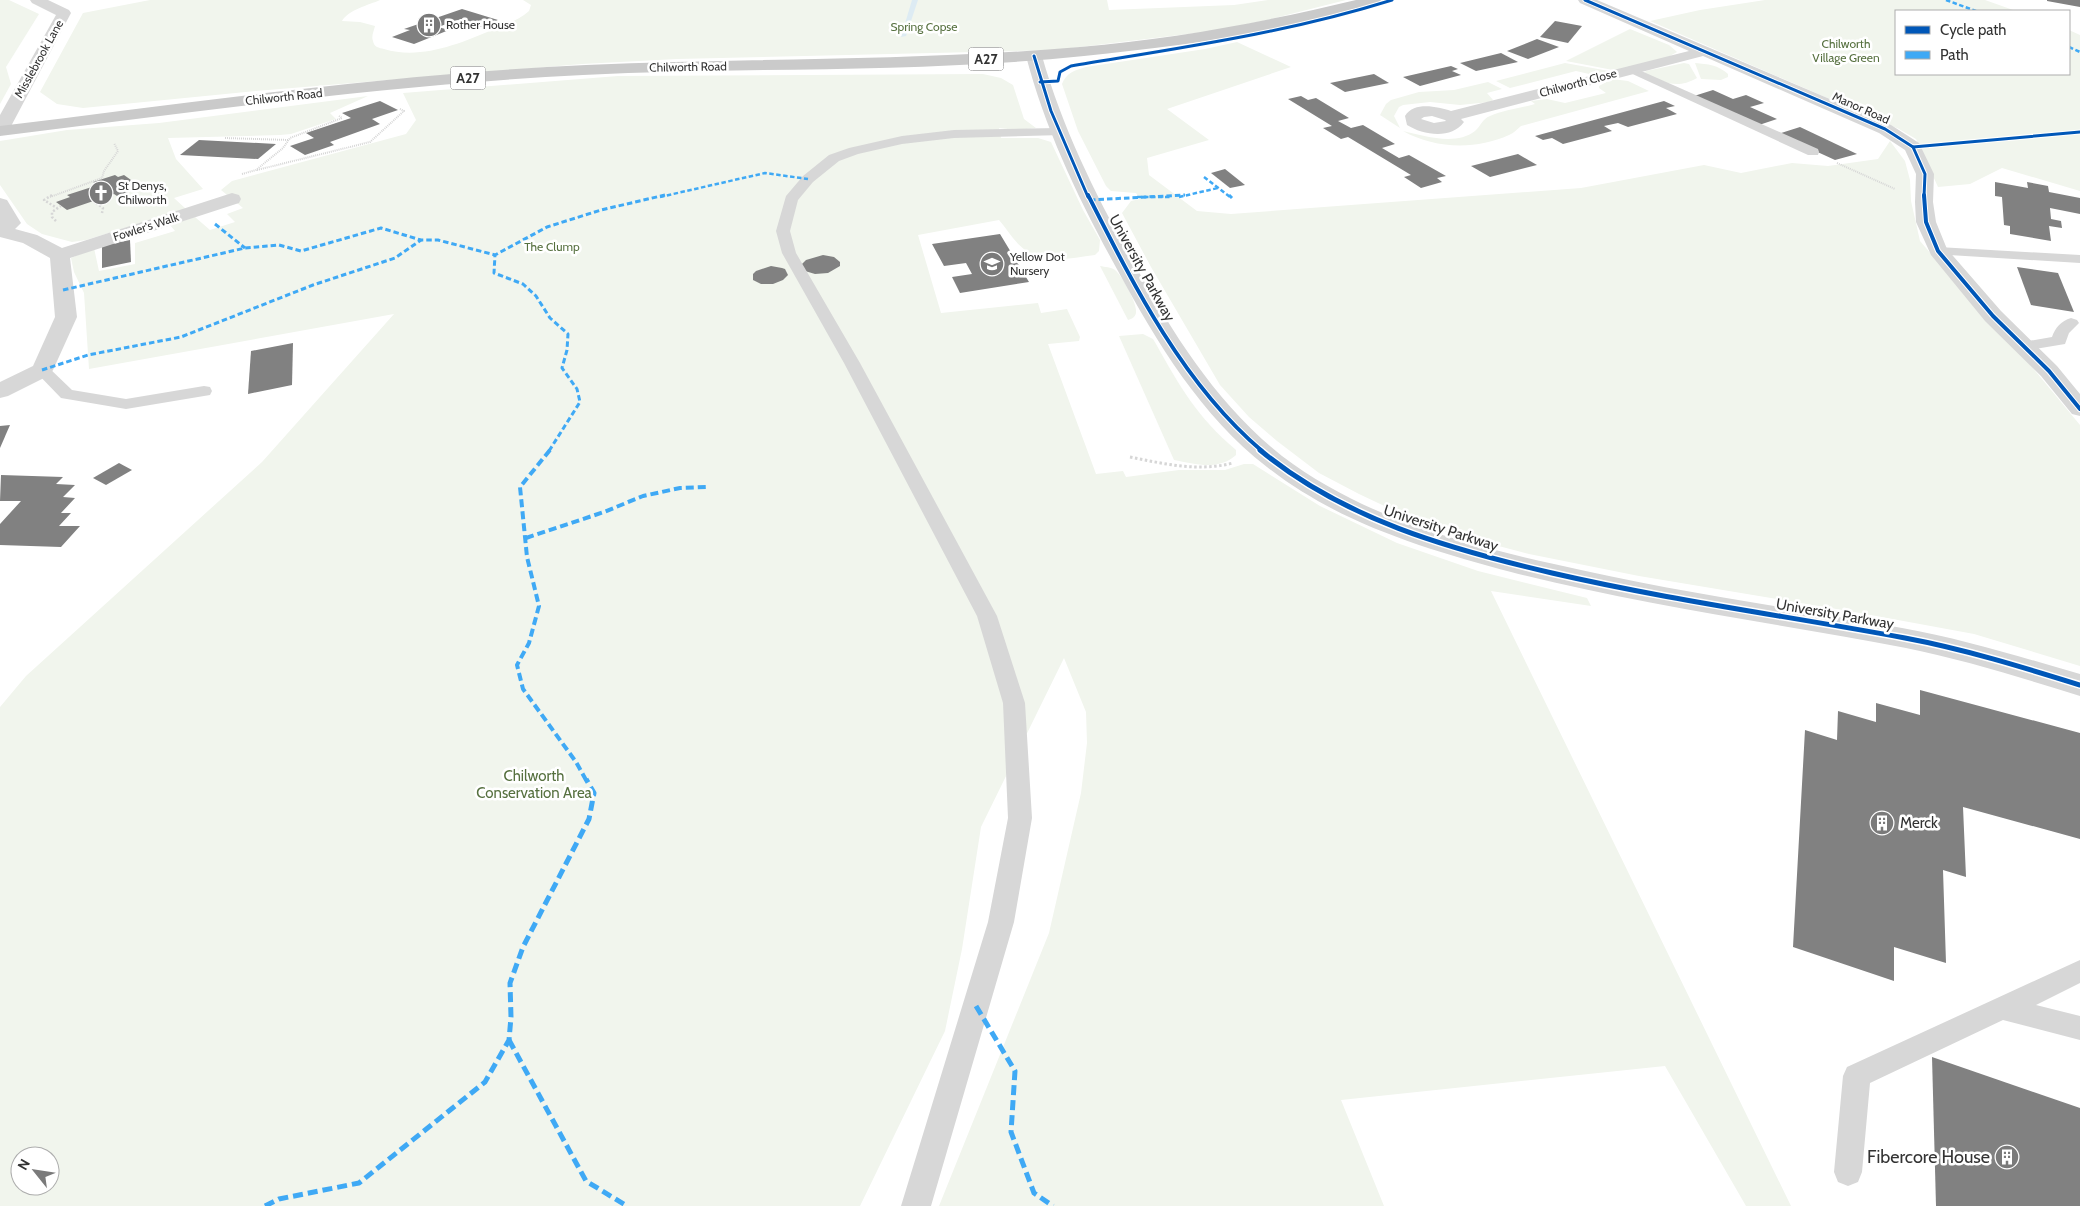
<svg xmlns="http://www.w3.org/2000/svg" width="2080" height="1206" font-family="Cabin,sans-serif">
	<rect width="100%" height="100%" fill="#fff"/>
	<!-- green -->
	<g fill="#f1f5ed" fill-rule="evenodd">
		<polygon points="0,0 9,0 39,14 6,67 11,84 0,104"/>
		<path d="M150 0H380C369 5 348 10 342 21L360 22 375 26C374 31 371 36 373 41 374 47 379 48 384 49 420 60 459 44 492 30 505 24 518 21 529 11L531 5 523 0H1107L1109 10 1234 5 1268 0H1346L1267 20 1213 31 1055 50 677 59 582 64 256 91 83 108 57 104 40 92 83 13Z"/>
		<polygon points="1765,0 1985,0 2016,11 1896,11 1896,74 2069,74 2069,30 2080,35 2080,191 2002,168 1970,184 1938,187 1916,139 1899,129 1650,21 1700,10"/>
		<polygon points="1630,29 1669,45 1677,52 1663,60 1618,71 1566,61"/>
		<path d="M1237 42 1291 67 1167 109 1209 140 1147 158 1149 175 1197 211 1231 214 1581 188 1704 165 1741 173 1792 163 1828 166 1878 159 1890 141 1905 161 1910 180 1911 201 1920 241 1968 297 2022 355 2080 425V666L1974 634 1860 613 1639 576 1529 554 1431 528 1359 494 1319 473 1277 441 1249 417 1220 385 1151 267 1122 213 1131 201 1140 199 1136 193 1111 191 1106 186 1078 131 1062 84C1066 73 1075 70 1086 67L1205 49Z"/>
		<polygon points="1565,63 1609,71 1598,76 1576,71 1510,88 1496,81"/>
		<path d="M1684 63 1689 64 1697 78C1676 90 1664 82 1644 73L1646 71Z"/>
		<path d="M1695 63C1708 64 1718 65 1728 74V77L1721 80 1701 79Z"/>
		<path d="M983 74 1001 78 1013 85 1024 119 1036 128 1016 130 999 128 1001 138H1038L1051 142 1083 210 1100 240 1099 251 1095 255C1071 258 1046 265 1025 250 1015 243 1007 229 999 220L918 235 941 313 1038 303 1041 313 1067 309 1080 337 1079 341 1048 344 1096 474 1123 471 1126 477 1179 470H1225L1244 464H1253L1320 506 1397 543 1478 571 1587 598 1591 606 1491 591 1791 1206H1746L1665 1066 1341 1100 1384 1206H939L1049 933 1081 793 1087 743 1086 712 1064 658 981 827 962 949 945 1031 860 1206H0V707L26 676 262 462 394 314 89 369 84 293 74 272 71 258 94 248 99 271 135 264V243L175 231 170 225 195 217 210 230 235 222 227 214 243 208 221 190 232 181 406 134 416 120 403 93 618 76ZM20 1156H50V1186H20Z"/>
		<path d="M1612 79 1628 81 1649 91 1521 126C1517 129 1514 133 1509 135 1476 150 1435 149 1403 131 1424 136 1456 146 1475 131 1481 126 1482 119 1490 116 1504 110 1521 108 1535 104L1531 101 1547 99 1565 103 1606 93 1599 88V86Z"/>
		<polygon points="1488,82 1502,89 1487,93 1493,100 1490,102 1460,105 1430,102 1403,105 1399,107 1394,116 1400,128 1380,115 1386,104 1391,100 1419,92 1454,90"/>
		<polygon points="368,96 330,113 336,119 291,134 280,135 168,138 176,159 203,189 174,198 186,209 86,240 72,242 42,234 27,224 0,185 0,141 67,130 159,123"/>
		<path d="M1100 266C1105 267 1111 267 1115 270 1122 275 1138 305 1136 313 1135 317 1132 319 1128 320Z"/>
		<path d="M1143 334 1153 339 1156 344C1180 387 1197 417 1236 450V455C1219 471 1195 464 1174 460L1119 336Z"/>
	</g>
	<g fill="none" stroke-linecap="round" stroke-linejoin="round">
		<!-- stream -->
		<polygon fill="#ddebf3" fill-rule="evenodd" points="912,0 918,0 906,36 901,37"/>
	</g>
	<!-- building -->
	<g fill="#818181">
		<polygon points="2047,0 2080,0 2080,7 2047,1"/>
		<polygon points="462,9 498,20 481,27 458,20 438,27 449,30 414,44 392,37 410,30 404,29"/>
		<polygon points="1555,21 1582,26 1568,43 1540,37"/>
		<polygon points="1537,39 1559,47 1528,59 1507,51"/>
		<polygon points="1501,53 1518,62 1476,71 1460,63"/>
		<polygon points="1451,66 1458,69 1452,71 1461,75 1420,86 1403,77"/>
		<polygon points="1374,74 1389,83 1345,92 1330,83"/>
		<polygon points="1713,90 1733,99 1746,95 1764,103 1750,107 1777,119 1759,125 1694,96"/>
		<polygon points="1301,96 1308,100 1316,98 1349,118 1338,121 1351,128 1363,125 1395,144 1382,148 1399,158 1409,155 1446,176 1437,178 1442,182 1421,188 1404,177 1411,175 1348,137 1341,139 1323,128 1332,126 1288,99"/>
		<polygon points="380,101 398,110 372,119 380,124 330,142 334,145 305,155 290,146 314,138 306,133 351,118 342,113"/>
		<polygon points="1664,101 1675,106 1666,108 1677,114 1628,127 1618,123 1604,126 1612,131 1563,144 1552,138 1543,140 1535,136"/>
		<polygon points="1800,127 1857,154 1835,160 1778,134"/>
		<polygon points="199,140 276,144 258,159 180,155"/>
		<polygon points="1518,154 1537,165 1490,177 1471,166"/>
		<polygon points="1225,169 1245,185 1230,188 1211,173"/>
		<polygon points="115,175 118,177 124,175 138,185 126,188 131,191 117,196 114,194 67,210 56,202 70,197 67,195 98,185 93,182"/>
		<polygon points="1995,182 2028,188 2027,182 2048,186 2049,192 2080,198 2080,214 2050,208 2051,219 2061,221 2062,228 2049,226 2051,241 2010,234 2010,226 2004,225 2002,197 1995,196"/>
		<polygon points="1000,234 1029,282 960,293 952,277 972,274 966,263 944,266 932,244"/>
		<polygon points="130,240 131,262 102,268 102,246"/>
		<polygon points="823,255 834,257 840,262 840,266 828,273 815,274 805,271 801,265 806,260"/>
		<polygon points="771,266 782,268 785,269 788,275 783,280 773,284 761,284 753,280 753,274 756,271"/>
		<polygon points="2017,267 2058,273 2074,312 2031,305"/>
		<polygon points="293,343 292,385 248,394 251,351"/>
		<polygon points="10,425 0,448 0,426"/>
		<polygon points="119,463 132,470 106,485 93,478"/>
		<polygon points="1,475 63,477 56,484 75,485 63,497 75,498 61,513 71,513 59,526 80,526 61,547 0,545 0,524 21,501 0,501"/>
		<polygon points="1920,690 2080,733 2080,839 1963,807 1966,877 1943,870 1946,963 1894,947 1894,981 1793,947 1805,730 1837,740 1838,711 1876,722 1876,703 1920,715"/>
		<polygon points="1932,1057 2080,1108 2080,1206 1936,1206"/>
	</g>
	<g fill="none" stroke-linecap="round" stroke-linejoin="round">
		<!-- path-far2 -->
		<g stroke="#d6d6d6" stroke-width="2" stroke-dasharray="1 1" stroke-linecap="butt">
			<polyline points="225,138 288,140"/>
			<polyline points="1837,163 1895,189"/>
			<polyline points="257,170 370,142 404,111 400,109"/>
			<polyline points="242,174 256,170 283,148 290,138 342,118 339,116"/>
			<polyline points="50,197 102,178 104,171 118,151 114,143"/>
		</g>
		<!-- path-far1 -->
		<g stroke="#d6d6d6" stroke-width="2.5" stroke-dasharray="2 2" stroke-linecap="butt">
			<polyline points="52,195 44,200 57,208"/>
			<polyline points="96,203 103,208 102,213"/>
			<polyline points="56,221 52,217 52,212 61,206"/>
		</g>
		<!-- path -->
		<path stroke="#d6d6d6" stroke-width="3" stroke-dasharray="2.5 2.5" stroke-linecap="butt" d="M1130 457C1165 464 1198 472 1233 463"/>
		<!-- lane -->
		<g fill="#d7d7d7" fill-rule="evenodd">
			<polygon points="1630,66 1818,149 1819,152 1818,155 1808,155 1626,71 1624,69"/>
			<polygon points="1058,128 1062,129 1064,132 1062,135 954,138 902,144 858,154 839,161 813,182 798,200 790,231 796,253 860,363 997,616 1025,703 1032,818 1014,922 931,1206 901,1206 988,922 1008,818 1003,703 977,616 844,363 782,253 776,231 786,196 803,176 829,155 849,148 902,136 954,130"/>
			<polygon points="1938,247 2080,255 2080,263 1933,254 1931,251 1933,248"/>
			<path d="M2071 318 2077 320 2079 323 2069 333 2065 344 2023 351 2017 349 2015 346 2017 343 2052 337C2055 328 2061 321 2071 318Z"/>
			<polygon points="42,365 48,367 72,390 126,399 204,386 210,387 212,391 210,395 126,409 61,398 34,370 36,367"/>
			<polygon points="2080,960 2080,983 2036,1005 2080,1016 2080,1040 2003,1020 1870,1083 1862,1172 1858,1182 1848,1186 1838,1182 1834,1172 1843,1076 1847,1067"/>
		</g>
		<!-- street -->
		<g fill="#d7d7d7" fill-rule="evenodd">
			<polygon points="30,0 48,0 69,10 71,13 9,130 6,134 0,135 0,115 56,15 32,3"/>
			<path d="M1578 0H1597L1891 125 1919 143 1934 174 1933 202 1936 222 1947 249 2001 311 2057 366 2080 394V416L2072 414 2041 376 1985 321 1931 255 1916 222 1915 202 1916 174 1905 150 1879 133 1703 56 1461 119 1464 122C1451 140 1423 135 1407 125L1405 116C1415 101 1437 107 1451 111L1689 51 1580 3ZM1432 116 1445 120 1446 121 1434 123 1421 119 1424 117Z"/>
			<path d="M1034 51 1040 53 1042 56C1063 130 1097 198 1135 265 1174 336 1218 405 1282 456 1361 516 1459 543 1554 564 1669 591 1786 607 1902 628 1963 639 2021 657 2080 674V696C2022 678 1965 660 1906 648 1774 623 1641 605 1511 572 1425 549 1338 523 1267 467 1201 416 1157 343 1118 271 1080 202 1046 132 1026 56L1028 53Z"/>
			<polygon points="232,193 239,195 241,199 239,203 70,258 77,317 53,370 50,375 8,396 0,398 0,382 33,366 55,317 50,258 23,243 0,237 0,198 7,200 21,223 15,229 37,235 62,248"/>
		</g>
		<!-- primary -->
		<path fill="#cacaca" fill-rule="evenodd" d="M1356 0H1381L1379 3C1345 11 1312 21 1278 28 1214 42 1149 49 1084 56 918 73 750 67 583 75 387 85 194 112 0 136V126C195 102 390 74 586 65 751 58 915 61 1080 47 1173 39 1265 22 1356 0Z"/>
		<!-- quiet-far3 -->
		<g stroke="#3fa9f5" stroke-width="2.5" stroke-dasharray="4.5 2.5" stroke-linecap="butt">
			<polyline points="1946,0 1976,11"/>
			<polyline points="2069,47 2080,52"/>
			<polyline points="1204,177 1230,197"/>
			<polyline points="660,197 765,173 808,179"/>
			<polyline points="1137,197 1170,197"/>
			<polyline points="1179,197 1218,188"/>
		</g>
		<!-- quiet-far2 -->
		<g stroke="#3fa9f5" stroke-width="3" stroke-dasharray="5.5 3" stroke-linecap="butt">
			<polyline points="1229,195 1232,198"/>
			<polyline points="1090,200 1185,195"/>
			<polyline points="215,224 245,248"/>
			<polyline points="63,290 245,248 279,245 301,251 381,228 421,240 438,240 495,255"/>
			<polyline points="42,370 88,355 181,337 313,285 395,258 421,240"/>
			<polyline points="549,451 580,402 577,389 562,368 567,350 568,334 550,318 536,296 523,284 494,273 495,255 547,227 601,210 665,195"/>
		</g>
		<!-- quiet-far1 -->
		<g stroke="#3fa9f5" stroke-width="4" stroke-dasharray="8 4" stroke-linecap="butt">
			<polyline points="550,450 520,487 527,557 539,606 529,643 517,665 523,689 576,762 586,780"/>
			<polyline points="526,538 604,512 643,496 680,488 708,487"/>
		</g>
		<!-- quiet -->
		<g stroke="#3fa9f5" stroke-width="5" stroke-dasharray="10 5" stroke-linecap="butt">
			<polyline points="976,1006 1015,1071 1011,1132 1034,1193 1053,1206"/>
			<polyline points="509,1040 586,1181 627,1206"/>
			<polyline points="265,1206 279,1199 359,1183 485,1082 509,1040 511,1017 510,983 523,947 589,819 594,793 586,779"/>
		</g>
		<!-- cycleway-far2 casing -->
		<g stroke="#fff" stroke-width="5">
			<g id="cycleway-far2">
				<polyline points="1585,0 1885,129 1913,147 1925,174 1924,197"/>
				<polyline points="1034,56 1051,111 1088,197"/>
				<path d="M1040 82 1058 81 1060 72 1071 66C1179 48 1287 33 1392 0"/>
				<polyline points="1913,147 2080,132"/>
			</g>
		</g>
		<!-- cycleway-far1 casing -->
		<g stroke="#fff" stroke-width="6">
			<g id="cycleway-far1">
				<path d="M1088 195C1134 286 1183 384 1262 451"/>
				<polyline points="1924,195 1926,222 1938,251 1993,316 2049,371 2080,409"/>
			</g>
		</g>
		<!-- cycleway casing -->
		<g stroke="#fff" stroke-width="8">
			<path id="cycleway" d="M1260 450C1343 519 1449 549 1552 573 1669 600 1787 616 1905 638 1964 649 2022 667 2080 685"/>
		</g>
		<!-- cycleway-far2 -->
		<use href="#cycleway-far2" stroke="#0057b8" stroke-width="3"/>
		<!-- cycleway-far1 -->
		<use href="#cycleway-far1" stroke="#0057b8" stroke-width="4"/>
		<!-- cycleway -->
		<use href="#cycleway" stroke="#0057b8" stroke-width="5"/>
	</g>
	<!-- icons -->
	<defs>
		<g id="building-disc" transform="scale(1.25)"><circle r="9.5" fill="#7a7a7a" stroke="#fff"/><path d="M-4-6H4V6H1V3H-1V6H-4ZM-2.5-4.3h1.7v1.8h-1.7ZM.8-4.3h1.7v1.8H.8ZM-2.5-1h1.7V.8h-1.7ZM.8-1h1.7V.8H.8Z" fill="#fff"/></g>
		<g id="church-disc" transform="scale(1.25)"><circle r="9.5" fill="#7a7a7a" stroke="#fff"/><path d="M-1.2-6h2.4v3.5h3.3v2.4h-3.3V6h-2.4V-.1h-3.3v-2.4h3.3Z" fill="#fff"/></g>
		<g id="school-disc" transform="scale(1.25)"><circle r="9.5" fill="#7a7a7a" stroke="#fff"/><path d="M0-5L7-2L0 1L-7-2ZM-4 1L0 2.5L4 1V4Q0 6-4 4Z" fill="#fff"/></g>
	</defs>
	<g fill-rule="evenodd">
		<use href="#building-disc" x="429" y="25"/>
		<use href="#church-disc" x="101" y="193"/>
		<use href="#school-disc" x="992" y="264"/>
		<use href="#building-disc" x="1882" y="823"/>
		<use href="#building-disc" x="2007" y="1157"/>
	</g>
	<g text-anchor="middle" stroke-width="5" stroke-linejoin="round" paint-order="stroke">
		<!-- far-poi labels -->
		<g font-size="12" fill="#333" stroke="#fff" text-anchor="start">
			<text x="446" y="29">Rother House</text>
			<text x="118" y="190">St Denys,<tspan x="118" dy="14">Chilworth</tspan></text>
			<text x="1010" y="261">Yellow Dot<tspan x="1010" dy="14">Nursery</tspan></text>
		</g>
		<!-- far-park labels -->
		<g font-size="12" fill="#56703f" stroke="#fff">
			<text x="924" y="31">Spring Copse</text>
			<text x="1846" y="48">Chilworth<tspan x="1846" dy="14">Village Green</tspan></text>
			<text x="552" y="251">The Clump</text>
		</g>
		<!-- far-street labels -->
		<g font-size="12" fill="#333" stroke="#fff">
			<text transform="translate(39 59) rotate(-61)" y="4">Misslebrook Lane</text>
			<text transform="translate(688 67) rotate(-1)" y="4">Chilworth Road</text>
			<text transform="translate(1578 83) rotate(-15)" y="4">Chilworth Close</text>
			<text transform="translate(284 97) rotate(-6)" y="4">Chilworth Road</text>
			<text transform="translate(1861 108) rotate(24)" y="4">Manor Road</text>
			<text transform="translate(146 227) rotate(-18)" y="4">Fowler's Walk</text>
		</g>
		<!-- shield labels -->
		<g fill="#fff" stroke="#707070" stroke-width="1">
			<rect x="968.5" y="47.5" width="35" height="23" rx="4"/>
			<rect x="450.5" y="66.5" width="35" height="23" rx="4"/>
		</g>
		<g font-size="14" font-weight="bold" fill="#333">
			<text x="986" y="64">A27</text>
			<text x="468" y="83">A27</text>
		</g>
		<!-- street labels -->
		<g font-size="15" fill="#333" stroke="#fff">
			<text transform="translate(1142 268) rotate(61)" y="5">University Parkway</text>
			<text transform="translate(1441 528) rotate(18)" y="5">University Parkway</text>
			<text transform="translate(1835 614) rotate(10)" y="5">University Parkway</text>
		</g>
		<!-- park labels -->
		<g font-size="15" fill="#56703f" stroke="#fff">
			<text x="534" y="781">Chilworth<tspan x="534" dy="17">Conservation Area</tspan></text>
		</g>
		<!-- poi labels -->
		<g font-size="15" fill="#333" stroke="#fff" text-anchor="start">
			<text x="1900" y="828">Merck</text>
		</g>
		<!-- near-poi labels -->
		<g font-size="18" fill="#333" stroke="#fff" text-anchor="end">
			<text x="1990" y="1163">Fibercore House</text>
		</g>
	</g>
	<!-- legend -->
	<rect x="1895" y="10" width="175" height="65" fill="#ffffff" stroke="#adadad"/>
	<rect x="1905" y="26" width="25" height="8" fill="#0057b8" stroke="#adadad"/>
	<text x="1940" y="35" font-size="15" fill="#333333">Cycle path</text>
	<rect x="1905" y="51" width="25" height="8" fill="#3fa9f5" stroke="#adadad"/>
	<text x="1940" y="60" font-size="15" fill="#333333">Path</text>
	<!-- north arrow -->
	<g transform="translate(35 1171) rotate(300)"><circle r="24" fill="#ffffff" stroke="#adadad"/>
	<path d="M0-4L9 19L0 12L-9 19Z" fill="#7a7a7a"/>
	<text y="-8" font-size="14" font-weight="bold" text-anchor="middle" fill="#333333">N</text>
	</g>
</svg>
